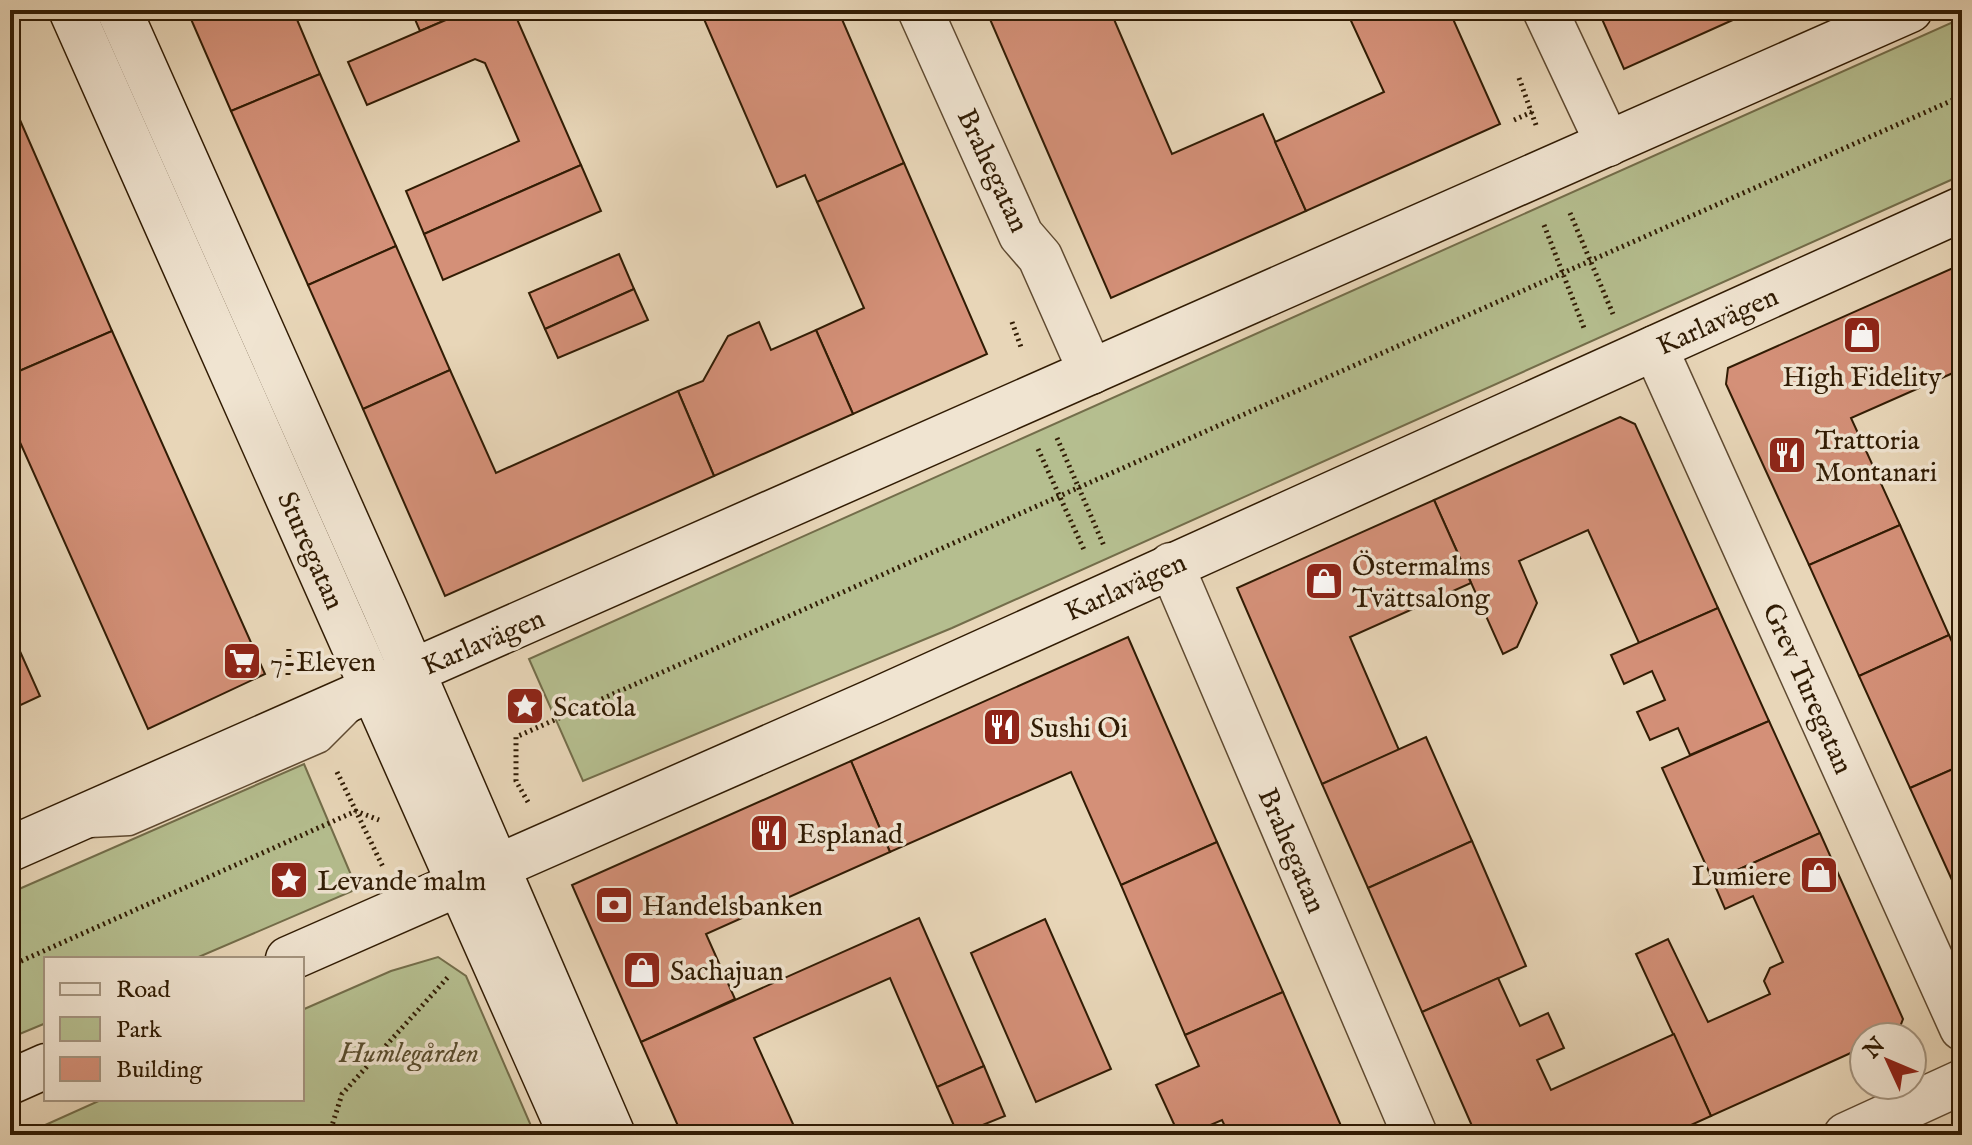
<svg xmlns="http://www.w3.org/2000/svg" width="1972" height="1145" font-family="'IM FELL English',serif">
	<rect width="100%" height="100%" fill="#e8d6b8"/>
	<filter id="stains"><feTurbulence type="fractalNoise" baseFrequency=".0025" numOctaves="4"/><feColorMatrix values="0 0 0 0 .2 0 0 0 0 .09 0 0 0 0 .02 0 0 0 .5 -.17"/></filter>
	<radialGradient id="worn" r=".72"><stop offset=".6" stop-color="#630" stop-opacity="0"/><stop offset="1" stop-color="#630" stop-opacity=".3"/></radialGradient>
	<!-- green -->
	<g fill="#b5be8f" stroke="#736d4a" stroke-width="2">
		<polygon points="1962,18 1962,175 952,628 583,781 529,659"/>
		<polygon points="304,764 357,889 194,959 46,959 46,1023 10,1038 10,893"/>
		<polygon points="438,957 466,976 535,1135 23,1135 103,1099 302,1099 302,1010 391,971"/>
	</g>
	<!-- building -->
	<g fill="#d49078" stroke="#311c04" stroke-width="2">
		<polygon points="187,10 293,10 320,74 231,111"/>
		<polygon points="411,10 469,10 420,31"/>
		<polygon points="469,10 513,10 581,165 424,234 406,191 519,141 485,63 475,59 367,105 348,62"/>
		<polygon points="700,10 838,10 904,163 817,202 805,175 777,187"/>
		<polygon points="986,10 1110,10 1172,154 1263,114 1306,211 1111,298"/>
		<polygon points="1346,10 1449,10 1500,124 1306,211 1275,142 1384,92"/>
		<polygon points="1598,10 1755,10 1624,69"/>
		<polygon points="320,74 396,246 308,285 231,111"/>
		<polygon points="10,97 112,331 10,375"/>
		<polygon points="904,163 987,354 853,414 816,330 864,308 817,202"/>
		<polygon points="581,165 601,211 443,280 424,234"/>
		<polygon points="396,246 450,370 363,409 308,285"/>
		<polygon points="619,254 634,289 545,329 529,293"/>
		<polygon points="1962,264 1962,369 1851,418 1900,525 1809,565 1726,384 1728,368"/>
		<polygon points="634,289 648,320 558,358 545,329"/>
		<polygon points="759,322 771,350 816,330 853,414 714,476 678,391 703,381 728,336"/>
		<polygon points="112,331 265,674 148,729 10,420 10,375"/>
		<polygon points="450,370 496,473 678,391 714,476 445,596 363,409"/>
		<polygon points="1620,417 1635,424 1718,608 1639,643 1588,530 1519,561 1537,603 1517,647 1503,654 1434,500"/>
		<polygon points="1434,500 1471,583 1350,637 1399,750 1322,784 1237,588"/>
		<polygon points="1900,525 1949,635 1859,676 1809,565"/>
		<polygon points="1718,608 1769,721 1690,755 1678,728 1650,740 1637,712 1665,700 1652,671 1624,684 1611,655"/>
		<polygon points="10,629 40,696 10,710"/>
		<polygon points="1949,635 1962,664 1962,765 1910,788 1859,676"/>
		<polygon points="1128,637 1217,842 1121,885 1071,772 890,852 851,761"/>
		<polygon points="1769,721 1820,833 1713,881 1662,768"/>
		<polygon points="1426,737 1472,841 1368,888 1322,784"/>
		<polygon points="851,761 890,852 706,934 735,999 641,1042 572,885"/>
		<polygon points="1962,765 1962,902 1910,788"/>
		<polygon points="1820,833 1903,1019 1898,1032 1887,1037 1864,1037 1864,1047 1711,1116 1636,954 1668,939 1708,1022 1770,994 1764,981 1770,968 1783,962 1753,896 1725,909 1713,881"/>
		<polygon points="1472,841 1526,966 1422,1012 1368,888"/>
		<polygon points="1217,842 1283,992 1185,1035 1121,885"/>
		<polygon points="919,918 984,1066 937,1087 890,978 754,1038 798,1135 682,1135 641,1042"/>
		<polygon points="1045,919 1111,1069 1036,1102 971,953"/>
		<polygon points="1498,978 1520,1026 1548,1013 1564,1048 1537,1060 1551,1090 1674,1034 1711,1116 1669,1135 1476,1135 1422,1012"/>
		<polygon points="1283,992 1345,1135 1229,1135 1222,1120 1187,1135 1179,1135 1156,1085 1199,1066 1185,1035"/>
		<polygon points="984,1066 1005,1116 958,1135 937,1087"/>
	</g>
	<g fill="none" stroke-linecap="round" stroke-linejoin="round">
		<!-- lane casing -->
		<g stroke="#5f4a31" stroke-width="27">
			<polyline id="lane" points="90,825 129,823 320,740 351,709"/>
		</g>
		<!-- street casing -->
		<g stroke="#5f4a31" stroke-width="47">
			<g id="street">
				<polyline points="920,10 1021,235 1040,257 1091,372"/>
				<polyline points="1545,10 1608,144"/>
				<polyline points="1655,348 1962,1028"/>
				<polyline points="1171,565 1415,1135"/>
				<polyline points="1846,1135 1962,1082"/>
			</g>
		</g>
		<!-- secondary casing -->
		<g stroke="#311c04" stroke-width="47">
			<g id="secondary">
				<polyline points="71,10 571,1135"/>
				<polyline points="119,10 385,608 613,1135"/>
				<polyline points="10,849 1910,10"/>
				<polyline points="288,959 872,702 1962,209"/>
				<polyline points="10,1082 46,1066"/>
			</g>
		</g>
		<!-- path -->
		<g stroke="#311c04" stroke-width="5" stroke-dasharray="2 4" stroke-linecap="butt">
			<polyline points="1519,78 1536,125"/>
			<polyline points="1514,120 1532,112"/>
			<polyline points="1570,213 1613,314"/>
			<polyline points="1544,225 1584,328"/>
			<polyline points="1012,322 1022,350"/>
			<polyline points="1057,438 1104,546"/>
			<polyline points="1038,449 1085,552"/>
			<polyline points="288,675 289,646"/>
			<polyline points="337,772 383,867"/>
			<polyline points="528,802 516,781 516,737 1962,96"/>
			<polyline points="10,966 356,811 379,820"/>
			<polyline points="329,1135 342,1094 449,976"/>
		</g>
		<!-- lane -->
		<use href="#lane" stroke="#f0e4d1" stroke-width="24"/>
		<!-- street -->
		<use href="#street" stroke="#f0e4d1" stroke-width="44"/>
		<!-- secondary -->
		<use href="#secondary" stroke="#f0e4d1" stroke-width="44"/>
	</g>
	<!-- icons -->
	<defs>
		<g id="shop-square" transform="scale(2)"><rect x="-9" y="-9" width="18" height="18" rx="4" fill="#8f2418" stroke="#f0e4d1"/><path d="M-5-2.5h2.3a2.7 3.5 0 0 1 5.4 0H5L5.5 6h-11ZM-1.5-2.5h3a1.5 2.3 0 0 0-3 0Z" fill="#fff"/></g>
		<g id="restaurant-square" transform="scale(2)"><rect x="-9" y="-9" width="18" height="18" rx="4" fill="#8f2418" stroke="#f0e4d1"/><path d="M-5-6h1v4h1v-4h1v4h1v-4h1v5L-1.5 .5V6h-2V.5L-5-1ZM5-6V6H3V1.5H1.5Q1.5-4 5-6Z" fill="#fff"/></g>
		<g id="supermarket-square" transform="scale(2)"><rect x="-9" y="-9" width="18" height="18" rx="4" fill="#8f2418" stroke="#f0e4d1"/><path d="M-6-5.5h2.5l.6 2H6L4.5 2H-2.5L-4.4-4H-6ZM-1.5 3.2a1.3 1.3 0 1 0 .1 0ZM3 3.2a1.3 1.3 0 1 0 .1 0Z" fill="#fff"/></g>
		<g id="sight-square" transform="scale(2)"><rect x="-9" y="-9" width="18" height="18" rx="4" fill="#8f2418" stroke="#f0e4d1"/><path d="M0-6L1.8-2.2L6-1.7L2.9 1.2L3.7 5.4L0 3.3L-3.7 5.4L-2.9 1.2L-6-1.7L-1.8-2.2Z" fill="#fff"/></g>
		<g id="bank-square" transform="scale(2)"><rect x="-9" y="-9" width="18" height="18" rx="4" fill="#8f2418" stroke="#f0e4d1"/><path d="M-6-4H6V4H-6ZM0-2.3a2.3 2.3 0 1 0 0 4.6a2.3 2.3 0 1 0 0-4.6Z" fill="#fff"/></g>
	</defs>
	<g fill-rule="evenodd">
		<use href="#shop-square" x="1862" y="335"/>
		<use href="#restaurant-square" x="1787" y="455"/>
		<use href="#shop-square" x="1324" y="581"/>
		<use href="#supermarket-square" x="242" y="661"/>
		<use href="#sight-square" x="525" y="706"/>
		<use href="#restaurant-square" x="1002" y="727"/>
		<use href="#restaurant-square" x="769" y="833"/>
		<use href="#shop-square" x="1819" y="875"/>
		<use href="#sight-square" x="289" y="880"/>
		<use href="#bank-square" x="614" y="905"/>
		<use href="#shop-square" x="642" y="970"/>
	</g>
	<g text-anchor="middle" stroke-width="7" stroke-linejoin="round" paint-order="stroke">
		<!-- street labels -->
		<g font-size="28" fill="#311c04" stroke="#f0e4d1">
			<text transform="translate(994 170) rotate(65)" y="10">Brahegatan</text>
			<text transform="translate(1717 320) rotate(-24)" y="10">Karlavägen</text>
			<text transform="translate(312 550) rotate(66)" y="10">Sturegatan</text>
			<text transform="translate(1125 586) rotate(-24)" y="10">Karlavägen</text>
			<text transform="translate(483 641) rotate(-23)" y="10">Karlavägen</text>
			<text transform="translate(1809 688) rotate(66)" y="10">Grev Turegatan</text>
			<text transform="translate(1293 850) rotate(67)" y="10">Brahegatan</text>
		</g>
		<!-- poi labels -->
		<g font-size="28" fill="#311c04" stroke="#f0e4d1" text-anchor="start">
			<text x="1862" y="386" text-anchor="middle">High Fidelity</text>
			<text x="1815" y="449">Trattoria<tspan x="1815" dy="32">Montanari</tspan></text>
			<text x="1352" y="575">Östermalms<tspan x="1352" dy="32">Tvättsalong</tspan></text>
			<text x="270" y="671">7-Eleven</text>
			<text x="553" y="716">Scatola</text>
			<text x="1030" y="737">Sushi Oi</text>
			<text x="797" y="843">Esplanad</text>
			<text x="1791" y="885" text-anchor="end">Lumiere</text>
			<text x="317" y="890">Levande malm</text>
			<text x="642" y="915">Handelsbanken</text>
			<text x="670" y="980">Sachajuan</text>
		</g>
		<!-- park labels -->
		<g font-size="28" font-style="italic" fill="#594d2e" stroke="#f0e4d1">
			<text x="409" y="1062">Humlegården</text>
		</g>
	</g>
	<!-- margin -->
	<rect width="1972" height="1145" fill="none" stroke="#e8d6b8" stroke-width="40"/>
	<rect x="12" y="12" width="1948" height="1121" fill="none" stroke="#311c04" stroke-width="4"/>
	<rect x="20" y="20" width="1932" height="1105" fill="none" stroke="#311c04" stroke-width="2"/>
	<!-- legend -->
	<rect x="44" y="957" width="260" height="144" fill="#f0e4d1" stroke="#a4947f" stroke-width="2"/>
	<rect x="60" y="983" width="40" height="12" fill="#f0e4d1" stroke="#a4947f" stroke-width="2"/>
	<text x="116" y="997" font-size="24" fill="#311c04">Road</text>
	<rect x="60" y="1017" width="40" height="24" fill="#b5be8f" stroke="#a4947f" stroke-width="2"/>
	<text x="116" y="1037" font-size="24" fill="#311c04">Park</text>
	<rect x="60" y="1057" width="40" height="24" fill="#d49078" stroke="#a4947f" stroke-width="2"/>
	<text x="116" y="1077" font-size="24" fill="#311c04">Building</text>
	<!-- north arrow -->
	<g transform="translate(1888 1061) rotate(314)"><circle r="38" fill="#f0e4d1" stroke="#a4947f" stroke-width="2"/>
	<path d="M0-6L14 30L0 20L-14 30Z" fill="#8f2418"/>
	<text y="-12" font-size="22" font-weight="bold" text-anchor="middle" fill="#311c04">N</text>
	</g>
	<rect width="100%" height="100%" filter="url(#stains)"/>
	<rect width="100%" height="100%" fill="url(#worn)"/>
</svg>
